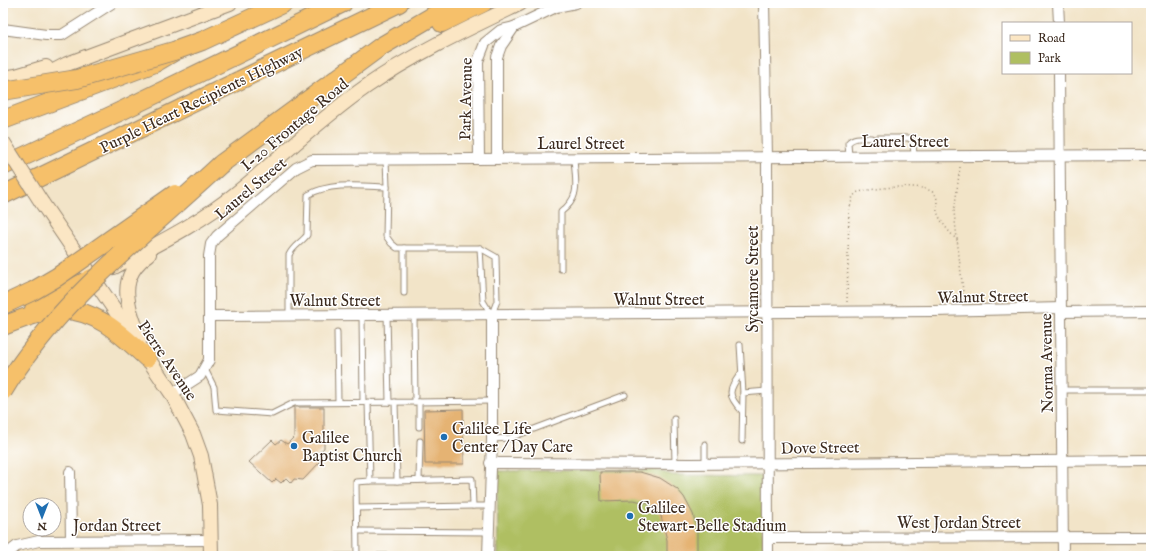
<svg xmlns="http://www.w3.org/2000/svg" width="1154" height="559" font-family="'IM FELL English',serif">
	<rect width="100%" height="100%" fill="#fff"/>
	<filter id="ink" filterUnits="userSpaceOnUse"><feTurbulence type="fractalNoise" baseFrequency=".025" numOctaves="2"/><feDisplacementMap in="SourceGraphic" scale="8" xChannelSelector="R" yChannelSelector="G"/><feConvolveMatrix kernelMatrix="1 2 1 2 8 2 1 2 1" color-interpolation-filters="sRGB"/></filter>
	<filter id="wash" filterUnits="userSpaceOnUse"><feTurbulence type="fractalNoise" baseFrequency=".012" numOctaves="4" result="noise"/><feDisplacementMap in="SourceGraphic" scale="16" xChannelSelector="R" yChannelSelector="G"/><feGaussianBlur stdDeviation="0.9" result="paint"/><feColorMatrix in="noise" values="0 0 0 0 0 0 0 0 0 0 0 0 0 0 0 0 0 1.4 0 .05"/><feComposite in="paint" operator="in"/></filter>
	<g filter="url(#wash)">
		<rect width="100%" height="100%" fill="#f2e4c8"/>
		<!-- green -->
		<polygon fill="#afbf62" stroke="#757440" points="656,470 673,475 763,476 763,556 498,556 497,471"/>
		<g id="blocks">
			<!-- building -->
			<g fill="#e5b373">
				<polygon points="294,407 324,407 324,448 315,456 320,462 303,480 294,479 291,483 286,478 281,483 276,479 272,483 249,462 272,440 276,444 281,440 287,444 294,437"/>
				<polygon points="463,409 464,464 425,464 424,410"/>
				<polygon points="600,472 640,472 660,478 677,489 684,497 693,514 697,529 697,556 667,556 667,540 661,516 655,508 646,503 634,500 601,501"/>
			</g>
		</g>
	</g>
	<g filter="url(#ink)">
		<use href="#blocks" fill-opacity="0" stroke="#968773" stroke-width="1"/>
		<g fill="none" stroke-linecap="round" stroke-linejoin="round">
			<!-- lane casing -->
			<g stroke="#968773" stroke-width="7">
				<g id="lane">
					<polyline points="878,138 909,138 913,142 914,156"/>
					<path d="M849 157 848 143C854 136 863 138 871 138"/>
					<polyline points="386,159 387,187"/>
					<polyline points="404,248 404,293"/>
					<polyline points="480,248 483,301 491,314"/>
					<path d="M561 269V212C582 196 575 182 574 158"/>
					<path d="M289 315V255C293 246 301 243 307 235L308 195C331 182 361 186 387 187L386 236 391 243 397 248H480L496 257 497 301 492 314"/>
					<polyline points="362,315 363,402"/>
					<polyline points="387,315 389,402"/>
					<polyline points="337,332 338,402"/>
					<polyline points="740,345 743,393"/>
					<polyline points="205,369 214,387 216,410 272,414 294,403 415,402 414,315"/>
					<path d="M741 373C728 391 727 395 742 411"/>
					<polyline points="1062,390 1151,390"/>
					<polyline points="368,402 370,481 397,481 395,402"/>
					<polyline points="415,402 492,401"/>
					<polyline points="419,402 419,427"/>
					<polyline points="674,419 675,464"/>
					<polyline points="492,439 510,438 625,395"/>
					<polyline points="742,441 743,393 767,391"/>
					<polyline points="705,444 705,464"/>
					<polyline points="419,480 420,441"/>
					<polyline points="370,481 356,482 357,556 453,556"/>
					<polyline points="397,481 472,479 473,506 489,506"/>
					<polyline points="357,508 473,506"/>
					<polyline points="357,531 488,532"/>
					<polyline points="336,556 357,556"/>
				</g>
			</g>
			<!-- street casing -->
			<g stroke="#968773" stroke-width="12">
				<g id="street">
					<polyline points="764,3 767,157 768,556"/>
					<polyline points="1058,3 1059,23"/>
					<polyline points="3,29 46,35 62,35 112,3"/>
					<polyline points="1059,73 1063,556"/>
					<polyline points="479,159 478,61 485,43 501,30 514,27 556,7 576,3"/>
					<polyline points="497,159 497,57 501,46 514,27"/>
					<polyline points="1061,312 1151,311"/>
					<polyline points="209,316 934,311 1061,308"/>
					<polyline points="172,394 200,376 209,360 209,256 211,244 217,236 296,168 312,160 1151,155"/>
					<polyline points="490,463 691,464 1151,460"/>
					<polyline points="70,472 71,540"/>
					<polyline points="768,538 1151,537"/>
					<polyline points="4,556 17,546 39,541 211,540"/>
					<polyline points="488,556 492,439 492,315"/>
				</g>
			</g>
			<!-- secondary casing -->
			<g stroke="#968773" stroke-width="16">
				<g id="secondary">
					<polyline points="3,78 16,76 46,67"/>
					<polyline points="29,84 67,64 230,3"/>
					<polyline points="42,203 172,394 193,434 201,456 210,505 211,556"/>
					<path d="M114 267C157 244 200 223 238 192 281 157 321 118 367 86 415 53 469 28 521 3"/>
					<path d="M140 339C128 307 115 277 149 254"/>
				</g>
			</g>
			<!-- highway casing -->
			<g stroke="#968773" stroke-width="20">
				<g id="highway">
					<polyline points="442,23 483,3"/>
					<polyline points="3,120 155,63 177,50 202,41 284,3"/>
					<polyline points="221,164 380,47 455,3"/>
					<polyline points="3,166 119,112 343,3"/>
					<polyline points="3,195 399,3"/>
					<polyline points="34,309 92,278"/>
					<path d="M3 326C21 319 40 311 60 310 95 308 123 336 147 358"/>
				</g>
			</g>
			<!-- path -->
			<g stroke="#968773" stroke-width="1.5" stroke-dasharray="1 3" stroke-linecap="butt">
				<polyline points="960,167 954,212 964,300"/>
				<path d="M847 302 849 211 853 196 858 192C873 189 928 180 936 196 938 200 936 206 937 211 940 222 950 233 958 241"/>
			</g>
			<!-- lane -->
			<use href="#lane" stroke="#fff" stroke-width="5"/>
			<!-- street -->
			<use href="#street" stroke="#fff" stroke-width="10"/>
			<!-- secondary -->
			<use href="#secondary" stroke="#fbe6c4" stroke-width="14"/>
			<!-- highway -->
			<use href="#highway" stroke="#f6c06b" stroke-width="18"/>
			<!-- secondary-bridge casing -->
			<g stroke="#968773" stroke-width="16" stroke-linecap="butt">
				<polyline id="secondary-bridge" points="3,142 42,203"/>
			</g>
			<!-- highway-bridge casing -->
			<g stroke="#968773" stroke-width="20" stroke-linecap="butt">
				<g id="highway-bridge">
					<polyline points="3,91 77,79 177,50"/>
					<polyline points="3,305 33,291 57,277 175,194"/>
					<path d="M3 391C58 300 145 235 221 164"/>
				</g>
			</g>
			<!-- secondary-bridge -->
			<use href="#secondary-bridge" stroke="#fbe6c4" stroke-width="14"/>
			<!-- highway-bridge -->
			<use href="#highway-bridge" stroke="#f6c06b" stroke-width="18"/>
		</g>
	</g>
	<!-- markers -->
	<g fill="#1f6fb2" stroke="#fff" stroke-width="1.5">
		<circle cx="444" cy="437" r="4"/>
		<circle cx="294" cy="446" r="4"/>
		<circle cx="630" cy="516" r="4"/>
	</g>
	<g text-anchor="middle" stroke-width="3" stroke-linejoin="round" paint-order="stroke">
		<!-- street labels -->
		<g font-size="16" fill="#3b2a1e" stroke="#fff">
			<text transform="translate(201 99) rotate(-26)" y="6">Purple Heart Recipients Highway</text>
			<text transform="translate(465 99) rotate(-89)" y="6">Park Avenue</text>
			<text transform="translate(294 124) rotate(-40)" y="6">I-20 Frontage Road</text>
			<text x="905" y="147">Laurel Street</text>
			<text x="581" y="149">Laurel Street</text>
			<text transform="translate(250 188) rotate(-40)" y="6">Laurel Street</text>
			<text transform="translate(752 279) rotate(-90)" y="6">Sycamore Street</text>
			<text transform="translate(983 296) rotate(-1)" y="6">Walnut Street</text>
			<text x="659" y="305">Walnut Street</text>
			<text x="335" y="306">Walnut Street</text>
			<text transform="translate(168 360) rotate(56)" y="6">Pierre Avenue</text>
			<text transform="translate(1046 363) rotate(-91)" y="6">Norma Avenue</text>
			<text transform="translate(820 447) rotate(-1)" y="6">Dove Street</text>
			<text x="959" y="528">West Jordan Street</text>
			<text x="117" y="531">Jordan Street</text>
		</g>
		<!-- poi labels -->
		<g font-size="16" fill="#3b2a1e" stroke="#fff" text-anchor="start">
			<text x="452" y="434">Galilee Life<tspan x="452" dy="18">Center / Day Care</tspan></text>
			<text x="302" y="443">Galilee<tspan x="302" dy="18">Baptist Church</tspan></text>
			<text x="638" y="513">Galilee<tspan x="638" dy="18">Stewart-Belle Stadium</tspan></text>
		</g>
	</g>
	<!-- margin -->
	<rect width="1154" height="559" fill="none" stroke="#fff" stroke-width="16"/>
	<!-- legend -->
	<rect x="1002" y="22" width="130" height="52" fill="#ffffff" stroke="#b1aaa5"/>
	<rect x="1010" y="35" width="20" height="6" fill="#fbe6c4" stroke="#b1aaa5"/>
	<text x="1038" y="42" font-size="12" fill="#3b2a1e">Road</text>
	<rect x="1010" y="52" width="20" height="12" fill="#afbf62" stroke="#b1aaa5"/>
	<text x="1038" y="62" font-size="12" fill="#3b2a1e">Park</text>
	<!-- north arrow -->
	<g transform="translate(42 517) rotate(180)"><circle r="19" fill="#ffffff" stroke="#b1aaa5"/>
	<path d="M0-3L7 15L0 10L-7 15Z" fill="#1f6fb2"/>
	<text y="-6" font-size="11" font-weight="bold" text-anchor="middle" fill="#3b2a1e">N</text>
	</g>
</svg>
